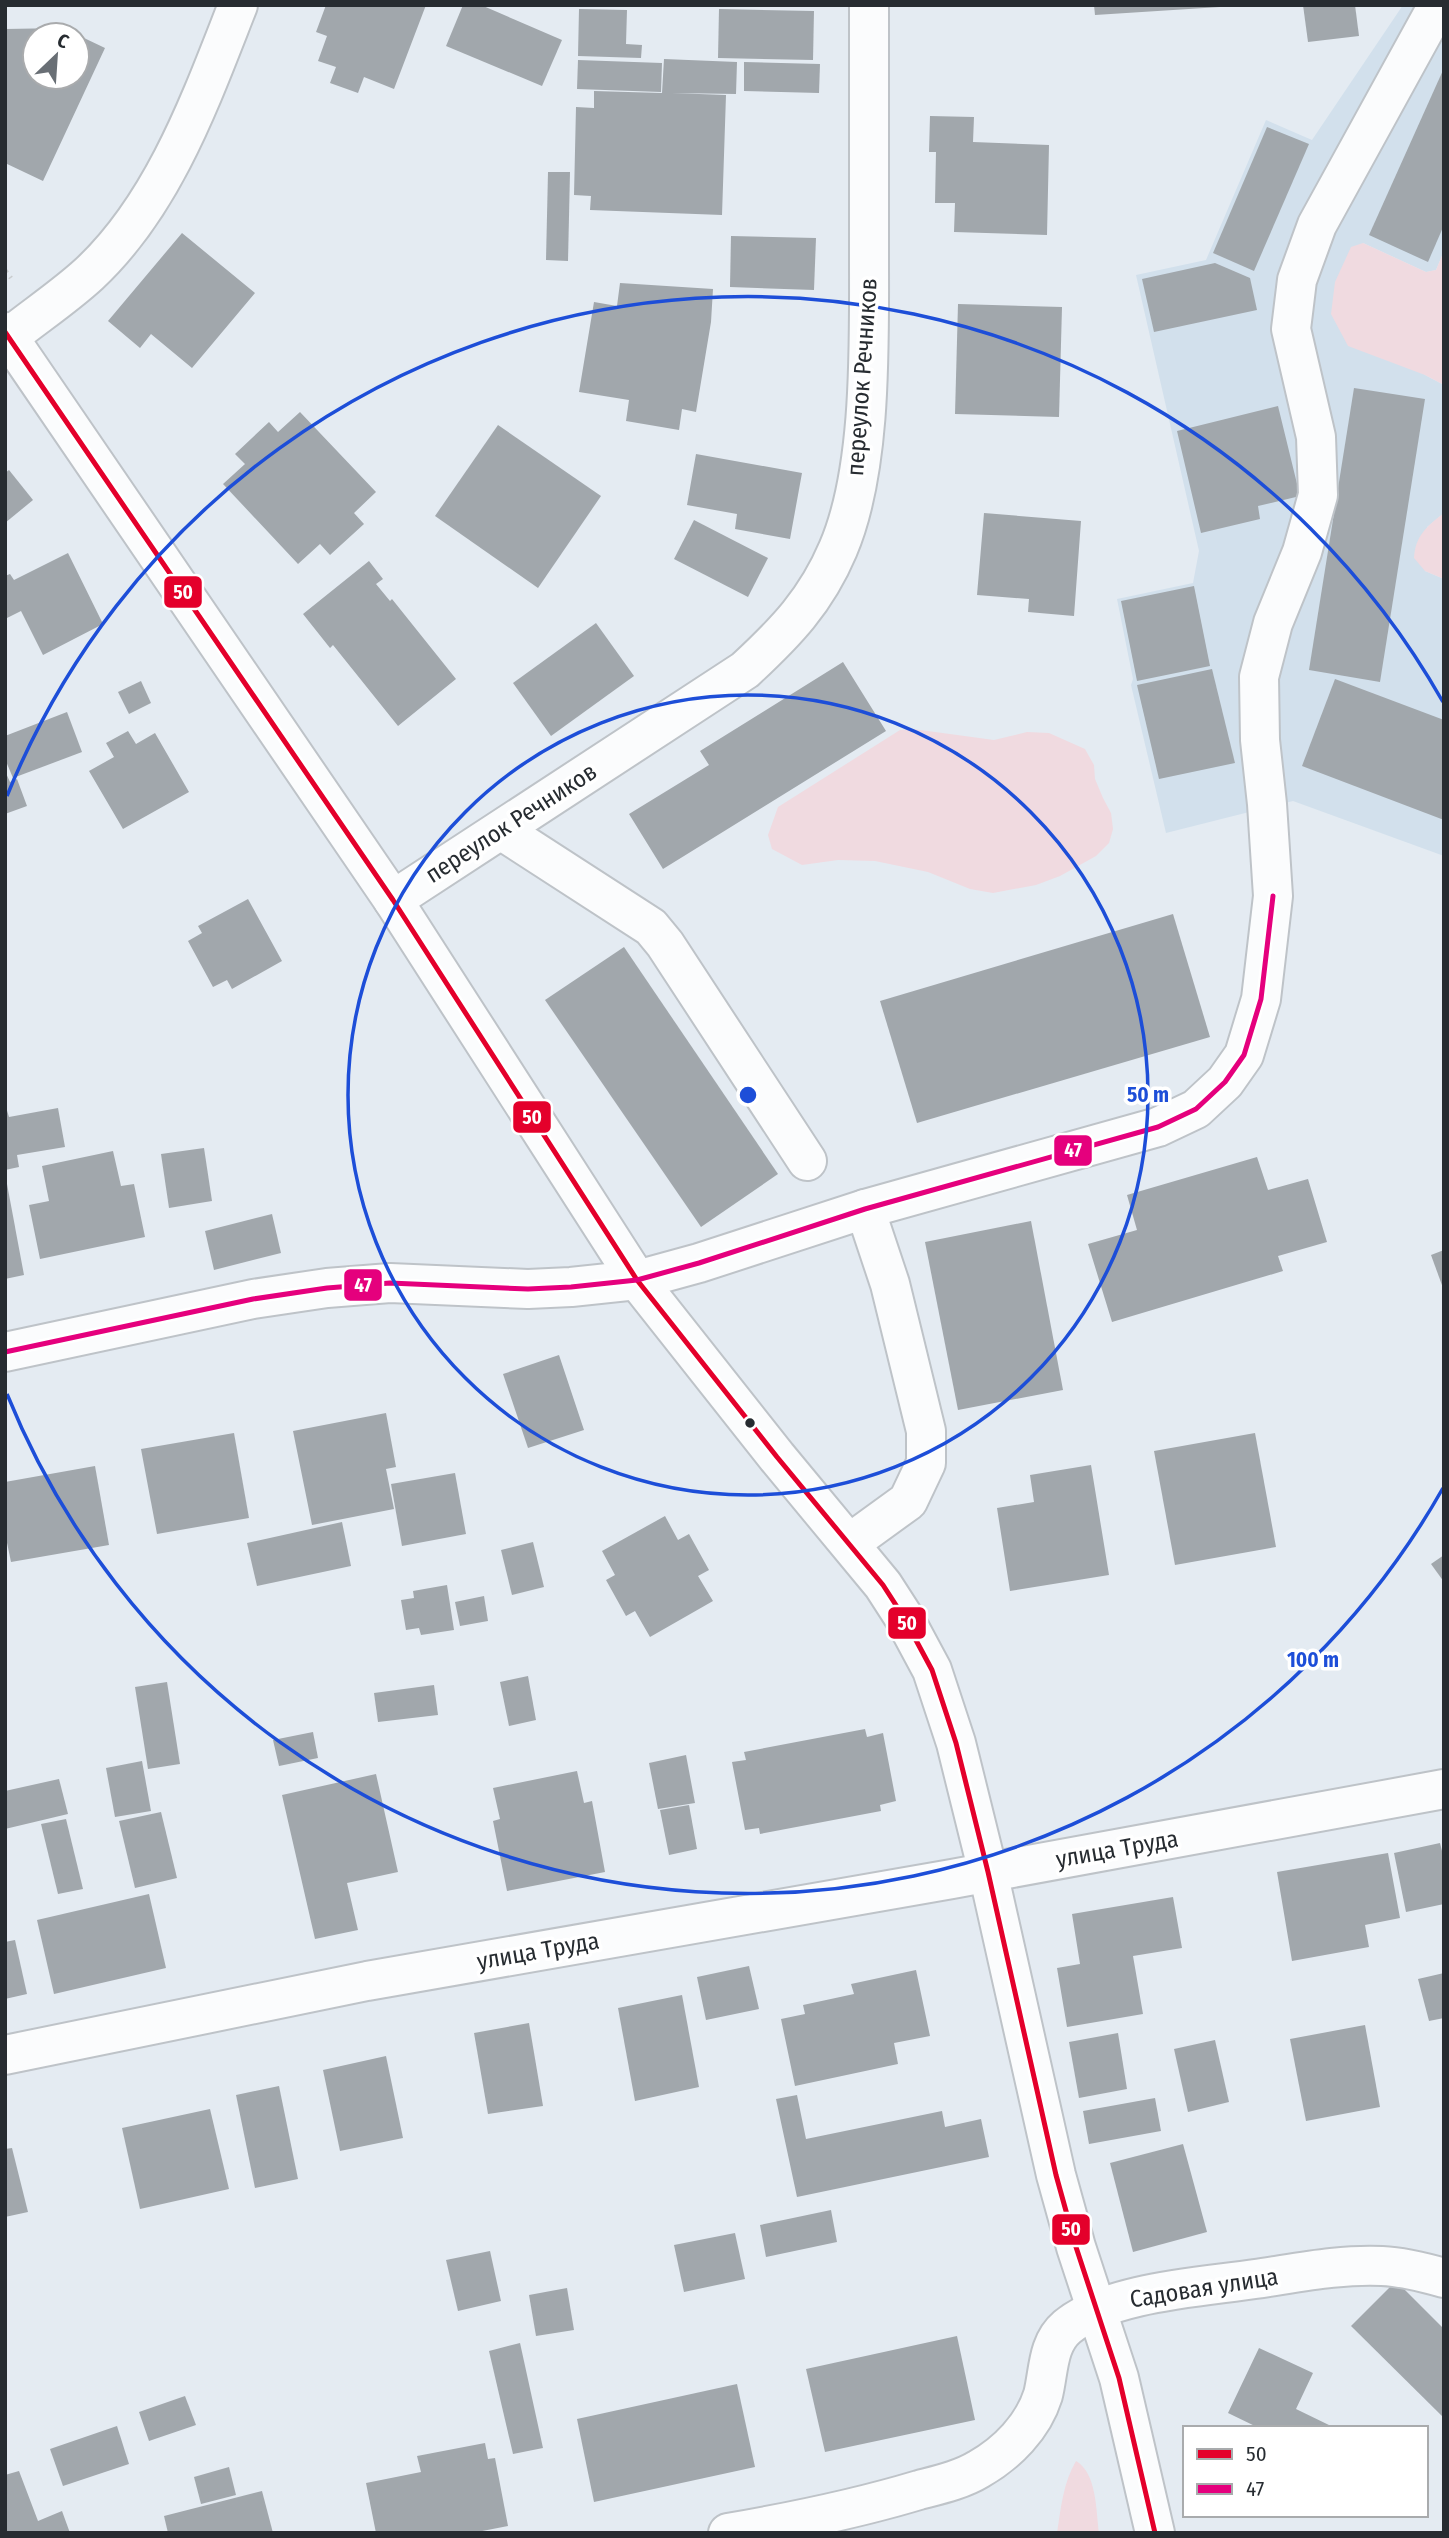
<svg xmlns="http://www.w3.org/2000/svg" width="1449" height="2538" font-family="'Fira Sans Condensed',sans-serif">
	<rect width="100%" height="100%" fill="#e4ebf2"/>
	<!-- built -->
	<polygon fill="#d2e0ec" points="1403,5 1444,5 1444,251 1436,270 1426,272 1363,243 1425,375 1444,385 1444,513 1427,527 1425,571 1444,579 1444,856 1293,801 1166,833 1131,685 1133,679 1117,599 1193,583 1199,551 1136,275 1206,260 1266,120 1312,140"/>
	<!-- green -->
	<g fill="#f0dae0">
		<polygon points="1363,243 1426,272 1436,270 1444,251 1444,385 1425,375 1348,346 1331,314 1335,282 1351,247"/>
		<path d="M1444 513V579L1425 571 1414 558C1415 536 1427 526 1444 513Z"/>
		<polygon points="913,729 994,740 1027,732 1049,733 1085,749 1094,765 1095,779 1103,798 1111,813 1113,829 1109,843 1096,856 1060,876 1036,885 993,893 970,889 928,872 875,861 838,860 802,865 772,849 768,835 778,807 900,730"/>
		<path d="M1076 2461C1097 2473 1096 2511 1099 2533H1057C1061 2508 1063 2483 1076 2461Z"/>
	</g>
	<!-- building -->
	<g fill="#a1a7ac" fill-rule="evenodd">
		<polygon points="326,5 426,5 394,89 364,77 358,93 330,83 336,67 318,61 327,36 316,32"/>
		<polygon points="463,5 481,5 562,40 542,86 446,46"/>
		<polygon points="1094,5 1220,5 1220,7 1095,15"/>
		<polygon points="1303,5 1355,5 1359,36 1308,42"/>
		<polygon points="579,9 627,10 626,44 642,45 641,58 578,56"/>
		<polygon points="719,9 814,11 813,60 718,58"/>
		<path d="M63 28 105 48 43 181 5 163V29ZM35 35H77V77H35Z"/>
		<polygon points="664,59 737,62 736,94 672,93 726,95 722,215 590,210 591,196 574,195 576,107 594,108 594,91 662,93"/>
		<polygon points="578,60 662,63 661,92 577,89"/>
		<polygon points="744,62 820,64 819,93 744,91"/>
		<polygon points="1444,68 1444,225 1428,262 1369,235"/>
		<polygon points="930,116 974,117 973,142 1049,145 1047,235 954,232 955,203 935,203 936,152 929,152"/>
		<polygon points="1267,127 1309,144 1254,271 1213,253"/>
		<polygon points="548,172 570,172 568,261 546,260"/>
		<polygon points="182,233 255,293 192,368 151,334 140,348 108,321"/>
		<polygon points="731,236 816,238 814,290 730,287"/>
		<polygon points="1215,263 1250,278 1257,310 1154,332 1142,279"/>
		<polygon points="620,283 713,289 711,322 696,412 682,409 679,430 626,421 629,400 579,392 594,302 617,306"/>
		<polygon points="958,304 1062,307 1059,417 955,414"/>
		<polygon points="1354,388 1425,399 1380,682 1309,670"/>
		<polygon points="1278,406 1300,496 1258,506 1260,519 1201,533 1177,431"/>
		<polygon points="300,412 376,492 354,513 364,524 330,555 320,544 298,564 223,484 245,464 235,454 269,422 278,432"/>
		<polygon points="498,425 601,496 538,588 435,516"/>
		<polygon points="696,454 802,473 790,539 735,529 737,514 687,505"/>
		<polygon points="9,470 33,500 5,523 5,473"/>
		<polygon points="984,513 1081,521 1074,616 1028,612 1029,599 977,595"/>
		<polygon points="694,520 768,558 748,597 674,559"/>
		<polygon points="68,553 103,624 43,655 21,611 5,619 5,576 10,574 14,580"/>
		<polygon points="369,561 383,579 376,584 390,601 392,599 456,679 398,726 333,645 330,648 303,614"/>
		<polygon points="1194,586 1210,666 1137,681 1121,601"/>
		<polygon points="596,623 634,676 551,736 513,683"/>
		<polygon points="843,662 886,731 663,869 629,814 709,765 700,751"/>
		<polygon points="1212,669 1235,763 1159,779 1137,685"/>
		<polygon points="1335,679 1444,720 1444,820 1302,766"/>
		<polygon points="141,681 151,703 129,714 118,692"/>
		<polygon points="67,712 82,752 13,778 5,759 5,736"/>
		<polygon points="128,731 136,744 155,733 189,792 123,829 89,771 114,757 106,743"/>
		<polygon points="5,771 10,782 17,779 27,806 5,814"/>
		<polygon points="248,899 282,961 232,989 227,980 213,987 188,941 202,933 198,926"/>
		<polygon points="1173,914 1210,1037 917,1123 880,1001"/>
		<polygon points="624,947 778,1174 701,1227 545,1000"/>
		<polygon points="5,1104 9,1117 58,1108 65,1147 17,1155 19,1167 5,1170"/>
		<polygon points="204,1148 212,1201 169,1208 161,1154"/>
		<polygon points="113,1151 121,1186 134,1184 145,1237 40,1259 29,1205 49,1201 42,1166"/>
		<polygon points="1257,1157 1268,1190 1308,1179 1327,1242 1278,1256 1283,1271 1112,1322 1088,1244 1137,1230 1127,1195"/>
		<polygon points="7,1184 24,1275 5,1279 5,1185"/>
		<polygon points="272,1214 281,1253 214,1270 205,1231"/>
		<polygon points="1031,1221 1063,1390 958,1410 925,1242"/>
		<polygon points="1444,1250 1444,1288 1443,1288 1431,1255"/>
		<polygon points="559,1355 584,1430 528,1448 503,1374"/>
		<polygon points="386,1413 396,1467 386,1469 394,1509 312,1525 293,1431"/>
		<polygon points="234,1433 249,1518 157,1534 141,1449"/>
		<polygon points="1255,1433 1276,1547 1175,1565 1154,1451"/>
		<polygon points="1091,1465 1109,1575 1010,1591 997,1508 1034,1502 1030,1475"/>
		<polygon points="95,1466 109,1545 11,1562 5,1533 5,1482"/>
		<polygon points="455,1473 466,1534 402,1546 391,1484"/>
		<polygon points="665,1516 678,1540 689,1534 709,1570 698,1576 713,1601 650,1637 635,1611 626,1616 606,1580 615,1575 602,1551"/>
		<polygon points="342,1522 351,1566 257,1586 247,1543"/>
		<polygon points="533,1542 544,1587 512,1595 501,1550"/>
		<polygon points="1444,1555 1444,1582 1431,1564"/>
		<polygon points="447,1585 454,1630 421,1635 419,1628 406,1630 401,1600 414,1598 413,1591"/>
		<polygon points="484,1596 488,1621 460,1626 455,1602"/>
		<polygon points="528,1676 536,1720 509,1726 500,1682"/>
		<polygon points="167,1682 180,1764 148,1769 135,1687"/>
		<polygon points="434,1685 438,1715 378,1722 374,1693"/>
		<polygon points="865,1729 867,1737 883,1733 896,1801 880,1805 881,1811 760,1834 759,1828 745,1830 732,1762 746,1760 744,1752"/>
		<polygon points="313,1732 318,1758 279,1766 273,1740"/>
		<polygon points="686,1755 695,1803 658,1809 649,1763"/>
		<polygon points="142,1761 151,1811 115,1817 106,1768"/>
		<polygon points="577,1771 584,1803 592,1801 605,1872 507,1891 493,1821 500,1819 493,1788"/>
		<polygon points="376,1774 398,1872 347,1883 358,1930 315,1939 282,1795"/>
		<polygon points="59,1779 68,1814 5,1829 5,1791"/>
		<polygon points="689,1805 697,1849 669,1855 660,1810"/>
		<polygon points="161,1812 177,1878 135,1888 119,1821"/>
		<polygon points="66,1819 83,1889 58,1894 41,1824"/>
		<polygon points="1440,1843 1444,1859 1444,1904 1406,1912 1394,1853"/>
		<polygon points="1388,1853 1400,1918 1365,1925 1369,1947 1292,1961 1277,1872"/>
		<polygon points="149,1894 166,1968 54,1994 37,1920"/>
		<polygon points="1173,1897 1182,1948 1133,1956 1143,2014 1067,2027 1057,1968 1080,1964 1072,1914"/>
		<polygon points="15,1940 27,1994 5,1999 5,1942"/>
		<polygon points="749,1966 759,2009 706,2020 697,1977"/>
		<polygon points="916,1970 930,2036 894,2043 898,2064 795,2086 781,2019 805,2014 803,2005 854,1994 851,1984"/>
		<polygon points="1444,1973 1444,2018 1429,2021 1418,1979"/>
		<polygon points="682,1995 699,2087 635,2101 618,2008"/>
		<polygon points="529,2023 543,2106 488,2114 474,2033"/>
		<polygon points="1365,2025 1380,2107 1306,2121 1290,2039"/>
		<polygon points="1118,2033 1127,2089 1079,2098 1069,2042"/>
		<polygon points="1215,2040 1229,2102 1188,2112 1174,2049"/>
		<polygon points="386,2056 403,2138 340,2151 323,2070"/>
		<polygon points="279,2086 298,2179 255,2188 236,2095"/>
		<polygon points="797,2095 806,2139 942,2111 945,2127 981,2119 989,2157 797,2197 776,2099"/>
		<polygon points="1155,2098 1161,2131 1089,2144 1083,2111"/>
		<polygon points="210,2109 229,2189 140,2209 122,2128"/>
		<polygon points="1183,2144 1207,2232 1133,2252 1110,2163"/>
		<polygon points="12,2148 28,2212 5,2217 5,2149"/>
		<polygon points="831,2210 837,2242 766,2257 760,2225"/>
		<polygon points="735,2233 745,2279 684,2292 674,2245"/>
		<polygon points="490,2251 501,2301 458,2311 446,2260"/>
		<polygon points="1396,2281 1444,2329 1444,2418 1351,2326"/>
		<polygon points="567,2288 574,2330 536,2336 529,2295"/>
		<polygon points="957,2336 975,2420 825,2452 806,2369"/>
		<polygon points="520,2343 543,2448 513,2454 489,2351"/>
		<polygon points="1259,2348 1313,2373 1296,2409 1331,2426 1330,2428 1259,2428 1228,2413"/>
		<polygon points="737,2384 755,2467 594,2502 577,2419"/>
		<polygon points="185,2396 196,2425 149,2441 139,2412"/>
		<polygon points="117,2426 129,2464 63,2486 50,2449"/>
		<polygon points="485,2443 488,2459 495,2458 508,2526 472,2533 376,2533 366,2483 421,2472 417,2456"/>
		<polygon points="229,2467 236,2495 201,2504 194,2477"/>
		<polygon points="19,2471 38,2521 62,2511 70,2533 5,2533 5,2475"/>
		<polygon points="262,2491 273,2533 168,2533 164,2516"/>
	</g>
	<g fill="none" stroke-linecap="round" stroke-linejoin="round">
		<!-- minor casing -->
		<g stroke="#bec3c8" stroke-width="42">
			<g id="minor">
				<polyline points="5,332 393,900 637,1280 777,1457 883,1585 903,1616 932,1670 956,1743 988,1872 1056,2175 1076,2247 1119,2378 1155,2533"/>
				<path d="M9 337C35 316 64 297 89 274 164 204 201 99 238 5"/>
				<polyline points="501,830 651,927 665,944 807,1161"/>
				<path d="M393 900 745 670C786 632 816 601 838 549 872 470 869 346 869 260 869 175 869 90 869 5"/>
				<polyline points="5,1352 253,1299 327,1288 390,1283 528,1289 571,1287 637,1280 699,1263 865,1209 1158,1127 1196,1109 1225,1082 1244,1055 1261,999 1273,896 1267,804 1260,740 1259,677 1273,623 1302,552 1318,495 1316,437 1291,329 1297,280 1317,225 1438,5"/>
				<polyline points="850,1543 908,1501 926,1463 926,1431 890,1284 865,1209"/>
				<polyline points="5,2055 367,1981 952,1879 1444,1789"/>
				<path d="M728 2533C792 2522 856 2509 919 2490 938 2485 961 2480 979 2469 1007 2453 1033 2427 1043 2395 1049 2371 1047 2344 1067 2327 1109 2292 1201 2287 1255 2279 1297 2273 1340 2264 1382 2266 1403 2267 1423 2272 1444 2278"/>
			</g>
		</g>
		<!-- path -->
		<polyline stroke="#c9ccce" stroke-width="4.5" stroke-dasharray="3.5 5" stroke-linecap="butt" points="5,270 11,278"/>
		<!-- minor -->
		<use href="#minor" stroke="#fbfcfd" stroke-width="38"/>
		<!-- bus-1 casing -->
		<g stroke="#fff" stroke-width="10">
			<polyline id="bus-1" points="5,332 393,900 637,1280 777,1457 883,1585 903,1616 932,1670 956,1743 988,1872 1056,2175 1076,2247 1119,2378 1155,2533"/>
		</g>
		<!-- bus-2 casing -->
		<g stroke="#fff" stroke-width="10">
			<polyline id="bus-2" points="5,1352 253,1299 327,1288 390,1283 528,1289 571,1287 637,1280 699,1263 865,1209 1158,1127 1196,1109 1225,1082 1244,1055 1261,999 1273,896"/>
		</g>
		<!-- bus-1 -->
		<use href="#bus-1" stroke="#e4002b" stroke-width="5"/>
		<!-- bus-2 -->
		<use href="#bus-2" stroke="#e5007d" stroke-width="5"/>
	</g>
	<!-- distance rings -->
	<g fill="none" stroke="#1d4ed8" stroke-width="3.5">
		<circle cx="748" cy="1095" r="400"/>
		<path d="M1443 1488A799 799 0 0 1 7 1394M7 796A799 799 0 0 1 1443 702"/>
	</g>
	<!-- markers -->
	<circle fill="#272c31" stroke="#fff" stroke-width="2.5" cx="750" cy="1423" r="6"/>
	<g text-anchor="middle" stroke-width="7" stroke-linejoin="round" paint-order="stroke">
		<!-- street labels -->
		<g font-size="24" fill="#272c31" stroke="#fff">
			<text transform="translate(862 377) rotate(-86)" y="8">переулок Речников</text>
			<text transform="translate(511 823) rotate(-33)" y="8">переулок Речников</text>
			<text transform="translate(1117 1849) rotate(-10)" y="8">улица Труда</text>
			<text transform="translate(538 1951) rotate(-10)" y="8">улица Труда</text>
			<text transform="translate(1204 2288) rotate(-9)" y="8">Садовая улица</text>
		</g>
	</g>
	<circle cx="748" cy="1095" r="10" fill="#1d4ed8" stroke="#fff" stroke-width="3.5"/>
	<g font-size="21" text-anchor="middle" font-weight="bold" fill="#1d4ed8" stroke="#fff" stroke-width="7" stroke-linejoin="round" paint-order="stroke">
		<text x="1148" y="1102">50 m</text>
		<text x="1313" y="1667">100 m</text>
	</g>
	<g stroke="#fff" stroke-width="2.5">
		<rect x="163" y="575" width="40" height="34" rx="7" fill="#e4002b"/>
		<rect x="512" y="1100" width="40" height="34" rx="7" fill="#e4002b"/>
		<rect x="1053" y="1134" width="40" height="33" rx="7" fill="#e5007d"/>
		<rect x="343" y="1268" width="40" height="34" rx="7" fill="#e5007d"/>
		<rect x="887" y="1606" width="40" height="34" rx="7" fill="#e4002b"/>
		<rect x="1051" y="2213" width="40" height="33" rx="7" fill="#e4002b"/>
	</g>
	<g font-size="19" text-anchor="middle" font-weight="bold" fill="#fff">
		<text x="183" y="599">50</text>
		<text x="532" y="1124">50</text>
		<text x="1073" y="1157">47</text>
		<text x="363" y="1292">47</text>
		<text x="907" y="1630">50</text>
		<text x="1071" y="2236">50</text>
	</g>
	<!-- border -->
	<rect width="1449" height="2538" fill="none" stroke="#272c31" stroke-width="14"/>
	<!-- legend -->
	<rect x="1183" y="2426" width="245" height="91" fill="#ffffff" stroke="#a9abad" stroke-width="2"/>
	<rect x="1197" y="2449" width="35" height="10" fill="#e4002b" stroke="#a9abad" stroke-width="2"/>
	<text x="1246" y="2461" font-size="21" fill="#272c31">50</text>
	<rect x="1197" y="2484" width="35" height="10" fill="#e5007d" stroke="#a9abad" stroke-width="2"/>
	<text x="1246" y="2496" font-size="21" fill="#272c31">47</text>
	<!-- north arrow -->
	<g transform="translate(56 56) rotate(25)"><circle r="33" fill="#ffffff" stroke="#a9abad" stroke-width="2"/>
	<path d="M0-5L12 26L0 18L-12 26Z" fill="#696f75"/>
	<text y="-10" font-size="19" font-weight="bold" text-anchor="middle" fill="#272c31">С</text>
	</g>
</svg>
